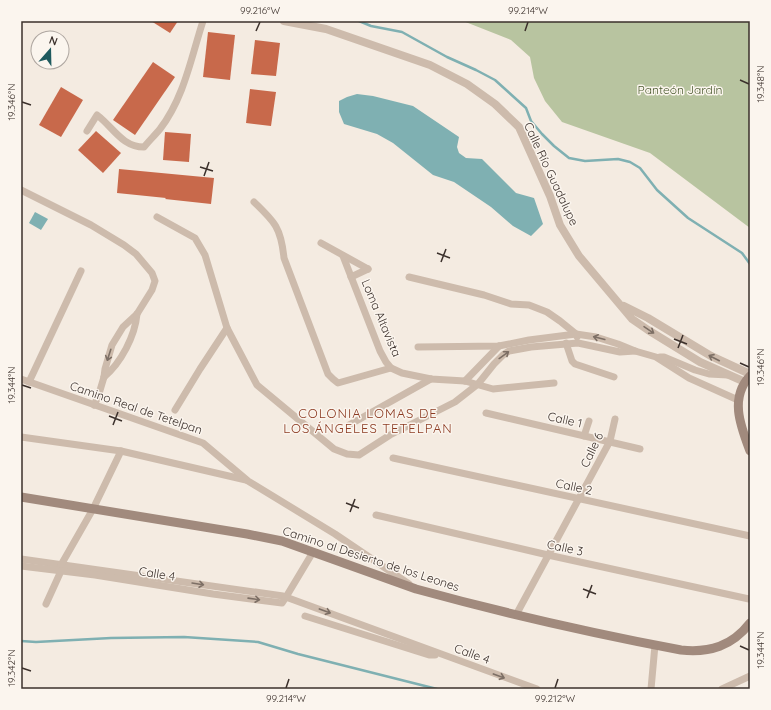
<svg xmlns="http://www.w3.org/2000/svg" width="771" height="710" font-family="Quicksand,sans-serif">
	<rect width="100%" height="100%" fill="#f4ebe1"/>
	<!-- green -->
	<polygon fill="#b8c4a0" points="463,21 750,21 750,228 650,153 562,122 545,101 534,78 530,57 511,40"/>
	<!-- water -->
	<g fill="#7fb0b2">
		<polygon points="357,94 373,96 413,106 459,137 457,147 459,153 466,158 482,159 516,193 534,198 543,224 531,236 513,226 491,207 454,182 433,175 393,143 377,134 344,124 339,112 339,101 347,97"/>
		<polygon points="35,212 48,219 41,230 29,223"/>
	</g>
	<g fill="none" stroke-linecap="round" stroke-linejoin="round">
		<!-- stream -->
		<g stroke="#7fb0b2" stroke-width="2.5">
			<polyline points="359,21 371,26 402,32 447,57 476,70 495,80 526,108 531,121 542,134 554,146 569,158 585,161 618,159 630,162 640,168 657,190 688,218 742,253 750,264"/>
			<polyline points="21,641 36,642 111,638 184,637 258,642 298,654 437,689"/>
		</g>
	</g>
	<!-- building -->
	<g fill="#c8694b">
		<polygon points="151,21 178,21 170,33"/>
		<polygon points="208,32 235,35 230,80 203,77"/>
		<polygon points="255,40 280,43 276,76 251,74"/>
		<polygon points="153,62 175,77 135,135 113,120"/>
		<polygon points="61,87 83,100 61,137 39,125"/>
		<polygon points="250,89 276,92 271,126 246,123"/>
		<polygon points="96,131 121,153 103,173 78,150"/>
		<polygon points="165,132 191,134 189,162 163,160"/>
		<polygon points="119,169 214,178 211,204 165,199 166,198 117,193"/>
	</g>
	<g fill="none" stroke-linecap="round" stroke-linejoin="round">
		<!-- minor -->
		<g stroke="#cdbbac" stroke-width="7">
			<path d="M87 131 97 115C113 127 122 147 144 147 149 141 155 135 160 129 184 98 191 58 203 21"/>
			<polyline points="21,190 91,225 124,245 136,254 152,273 155,281 152,290 137,314 123,327 112,345 105,369 104,377 98,397 94,405"/>
			<path d="M254 202C275 222 281 228 284 258L328 374 333 379 338 383 391 368"/>
			<polyline points="157,217 195,238 205,255 227,328 257,385 334,449 347,454 359,455 390,435 455,402 478,384 494,364 503,355 509,351 531,347 578,343 620,352 635,351"/>
			<polyline points="321,243 368,269"/>
			<polyline points="343,256 380,351 386,362 391,368 402,373 431,379 465,381 493,389 554,383"/>
			<polyline points="351,277 368,269"/>
			<polyline points="409,277 484,295 511,304 529,305 547,312 560,321 576,334 577,337"/>
			<polyline points="566,343 572,361 575,364 614,377"/>
			<polyline points="418,347 499,346 529,340 576,334 596,337 618,344 635,351 656,357 689,378 738,400"/>
			<polyline points="660,357 664,357 695,370 709,374 728,375"/>
			<path d="M104 377C121 363 135 336 137 314"/>
			<polyline points="21,379 203,443 248,481 335,534 409,584"/>
			<polyline points="465,381 499,346"/>
			<polyline points="29,382 81,271"/>
			<polyline points="175,410 200,369 227,328"/>
			<polyline points="486,413 640,449"/>
			<polyline points="349,425 431,379"/>
			<polyline points="584,436 589,421"/>
			<polyline points="21,437 121,451 246,480"/>
			<polyline points="393,458 750,536"/>
			<polyline points="376,515 548,555 749,599"/>
			<polyline points="21,559 283,596 537,689"/>
			<polyline points="61,565 93,509 121,451"/>
			<polyline points="21,566 95,575 213,594 282,603 286,597 313,552"/>
			<polyline points="46,604 61,571"/>
			<polyline points="516,615 610,441 615,419"/>
			<polyline points="305,616 429,655 435,655"/>
			<polyline points="651,689 655,645"/>
			<polyline points="722,689 750,676"/>
		</g>
		<!-- tertiary -->
		<g stroke="#cdbbac" stroke-width="8">
			<polyline points="284,21 326,29 430,65 467,84 495,104 519,127 550,196 560,225 579,256 632,319 648,330 700,362 745,382"/>
			<polyline points="624,306 648,318 711,356 750,374"/>
		</g>
		<!-- secondary -->
		<g stroke="#a18a7d" stroke-width="9">
			<path d="M750 376C729 398 741 427 750 451"/>
			<path d="M21 497 247 534 282 541 416 589C503 613 592 633 681 650 710 653 732 646 750 623"/>
		</g>
	</g>
	<!-- one-way arrows -->
	<defs><path id="oneway-shaft" d="M-6 0H5M1.5-3L5.5 0L1.5 3" fill="none" stroke-width="1.6" stroke-linecap="round" stroke-linejoin="round"/></defs>
	<g stroke="#7d6f65">
		<use href="#oneway-shaft" transform="translate(649 330) rotate(34)"/>
		<use href="#oneway-shaft" transform="translate(599 338) rotate(-166)"/>
		<use href="#oneway-shaft" transform="translate(109 355) rotate(108)"/>
		<use href="#oneway-shaft" transform="translate(504 355) rotate(-36)"/>
		<use href="#oneway-shaft" transform="translate(714 358) rotate(-153)"/>
		<use href="#oneway-shaft" transform="translate(198 584) rotate(9)"/>
		<use href="#oneway-shaft" transform="translate(254 599) rotate(8)"/>
		<use href="#oneway-shaft" transform="translate(325 611) rotate(20)"/>
		<use href="#oneway-shaft" transform="translate(499 676) rotate(20)"/>
	</g>
	<!-- ticks -->
	<path fill="none" stroke="#3b302b" stroke-width="1.5" d="M256 31 260 22M525 31 528 22M740 80 749 84M22 102 31 105M200 167 213 171M204 176 209 162M437 253 450 258M441 262 446 249M674 339 687 344M678 348 683 335M740 363 749 367M22 385 31 388M109 416 122 421M113 425 118 412M346 503 359 508M350 512 355 499M583 589 596 594M587 598 592 585M740 646 749 650M22 668 31 671M286 688 289 679M555 688 558 679"/>
	<g text-anchor="middle" stroke-width="3" stroke-linejoin="round" paint-order="stroke">
		<!-- park labels -->
		<g font-size="12" fill="#4a5a2e" stroke="#fbf5ee">
			<text x="680" y="94">Panteón Jardín</text>
		</g>
		<!-- street labels -->
		<g font-size="12" fill="#3b302b" stroke="#fbf5ee">
			<text transform="translate(551 174) rotate(65)" y="4">Calle Río Guadalupe</text>
			<text transform="translate(381 318) rotate(67)" y="4">Loma Altavista</text>
			<text transform="translate(136 408) rotate(19)" y="4">Camino Real de Tetelpan</text>
			<text transform="translate(565 420) rotate(13)" y="4">Calle 1</text>
			<text transform="translate(592 450) rotate(-65)" y="4">Calle 6</text>
			<text transform="translate(574 487) rotate(12)" y="4">Calle 2</text>
			<text transform="translate(565 548) rotate(12)" y="4">Calle 3</text>
			<text transform="translate(371 559) rotate(18)" y="4">Camino al Desierto de los Leones</text>
			<text transform="translate(157 574) rotate(9)" y="4">Calle 4</text>
			<text transform="translate(472 654) rotate(20)" y="4">Calle 4</text>
		</g>
		<!-- neighbourhood labels -->
		<g font-size="13" letter-spacing="1" fill="#8c3b22" stroke="#fbf5ee">
			<text x="368" y="418">COLONIA LOMAS DE<tspan x="368" dy="15">LOS ÁNGELES TETELPAN</tspan></text>
		</g>
	</g>
	<!-- border -->
	<rect width="771" height="710" fill="none" stroke="#fbf5ee" stroke-width="44"/>
	<!-- north arrow -->
	<g transform="translate(50 50) rotate(20)"><circle r="19" fill="#fbf5ee" stroke="#aea6a0"/>
	<path d="M0-3L7 15L0 10L-7 15Z" fill="#1f5a5e"/>
	<text y="-6" font-size="11" font-weight="bold" text-anchor="middle" fill="#3b302b">N</text>
	</g>
	<rect x="22" y="22" width="727" height="666" fill="none" stroke="#3b302b" stroke-width="1.5"/>
	<g font-size="10" text-anchor="middle" fill="#3b302b">
		<text x="260" y="14">99.216°W</text>
		<text x="528" y="14">99.214°W</text>
		<text transform="translate(760 84) rotate(-90)" y="4">19.348°N</text>
		<text transform="translate(11 102) rotate(-90)" y="4">19.346°N</text>
		<text transform="translate(760 367) rotate(-90)" y="4">19.346°N</text>
		<text transform="translate(11 385) rotate(-90)" y="4">19.344°N</text>
		<text transform="translate(760 650) rotate(-90)" y="4">19.344°N</text>
		<text transform="translate(11 668) rotate(-90)" y="4">19.342°N</text>
		<text x="286" y="702">99.214°W</text>
		<text x="555" y="702">99.212°W</text>
	</g>
</svg>
